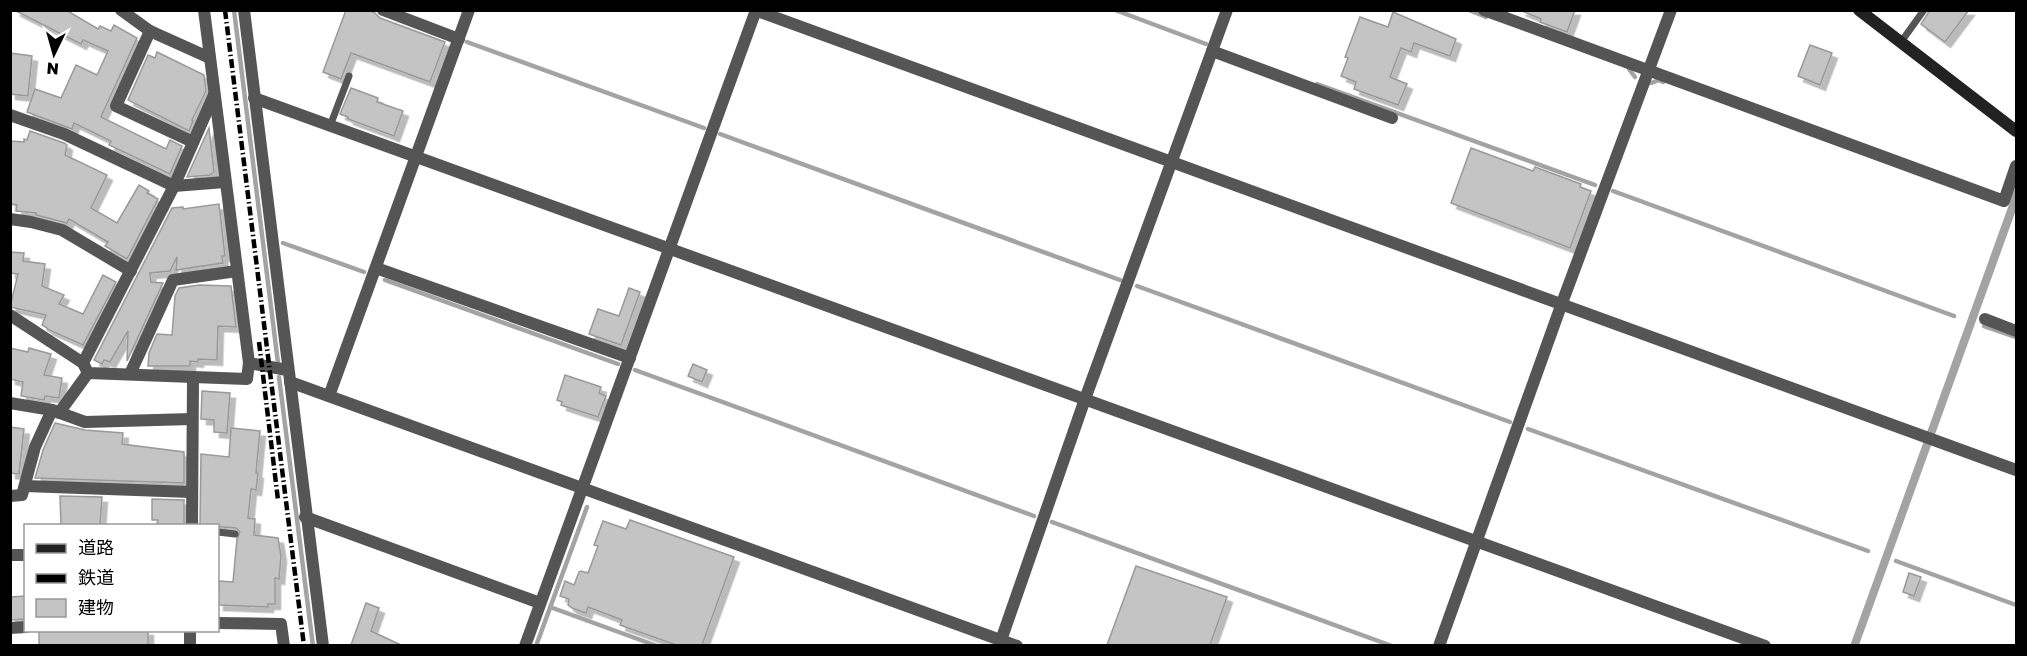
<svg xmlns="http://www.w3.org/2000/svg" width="2027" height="656" font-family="'Golos Text','Noto Sans JP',sans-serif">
	<defs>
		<filter id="shadow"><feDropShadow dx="5.5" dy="5.5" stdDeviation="0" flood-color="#0004"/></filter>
	</defs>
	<rect width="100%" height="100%" fill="#fff"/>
	<!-- water -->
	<polygon fill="#a3a3a3" points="2016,185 2016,210 1859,645 1850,646"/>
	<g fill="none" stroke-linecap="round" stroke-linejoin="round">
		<!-- stream -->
		<g stroke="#a3a3a3" stroke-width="4.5">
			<polyline points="234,10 278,363"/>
			<polyline points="1115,10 1206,44"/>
			<polyline points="1469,10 1486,17"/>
			<polyline points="467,42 704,128"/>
			<polyline points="1629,69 1635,77"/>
			<polyline points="1651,83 1659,80 1663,82"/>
			<polyline points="1317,84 1595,185"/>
			<polyline points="720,134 1120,280"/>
			<polyline points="1613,191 1954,316"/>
			<polyline points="283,243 364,272"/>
			<polyline points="385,280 618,364"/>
			<polyline points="1137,286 1510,422"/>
			<polyline points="1984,326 2016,337"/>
			<polyline points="635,370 1034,516"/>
			<polyline points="279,377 313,646"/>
			<polyline points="1528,429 1868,551"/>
			<polyline points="1052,522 1392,646"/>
			<polyline points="1896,561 2016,605"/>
			<polyline points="550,607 657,646"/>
			<polyline points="536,646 587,507"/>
		</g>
	</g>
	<!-- building -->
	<g fill="#c4c4c4" stroke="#999" stroke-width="1.5" filter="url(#shadow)">
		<polygon points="14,10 66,10 98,29 100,26 111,31 114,25 137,38 101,117 166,149 170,140 182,146 170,174 109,145 111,141 74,123 72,129 27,112 35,89 61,98 76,65 97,75 108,51 83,40 81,44"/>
		<polygon points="346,10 369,10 375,13 380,18 445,42 430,82 351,53 341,79 323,72"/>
		<polygon points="1520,10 1575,10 1567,32 1540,22 1541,19"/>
		<polygon points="1930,10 1969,10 1945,42 1921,24"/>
		<polygon points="1393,12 1456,39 1450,56 1414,43 1411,52 1401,48 1390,77 1407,84 1398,105 1354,89 1356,82 1341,76 1348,58 1345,57 1360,17 1388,27"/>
		<polygon points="1810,45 1832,53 1820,85 1798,76"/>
		<polygon points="157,52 204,75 206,91 192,120 193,121 189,131 128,100 148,55 155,58"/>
		<polygon points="10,53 32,56 28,96 10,94"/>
		<polygon points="351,88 378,98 377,102 403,111 394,136 348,119 348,117 340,114"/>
		<polygon points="209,128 214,172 210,175 187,177"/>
		<polygon points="30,131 64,143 67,145 65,155 107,175 91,208 117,223 139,185 149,191 147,193 158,199 127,259 105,246 108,242 69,219 67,223 36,215 36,213 16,211 17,205 10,204 10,141 24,142 24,139 27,140"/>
		<polygon points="1471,148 1533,171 1535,167 1581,184 1580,187 1591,191 1570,248 1451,203"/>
		<polygon points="219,204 225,256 222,256 223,263 176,270 177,257 170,271 150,273 151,282 163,283 127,361 128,331 110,362 104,360 102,364 94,360 172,208 183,207 183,209"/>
		<polygon points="10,252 24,253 23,261 45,264 42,286 64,295 59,304 83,314 103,275 116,282 83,345 47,329 47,328 42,325 46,315 10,307 18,274 10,273"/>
		<polygon points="199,285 231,286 236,327 218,326 217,360 198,359 198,362 190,361 190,366 148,366 149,353 157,334 172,335 175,296 179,288"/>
		<polygon points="629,288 640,292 621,345 589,334 598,309 619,316"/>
		<polygon points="10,348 28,352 29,348 51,354 44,375 62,378 59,398 45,396 44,400 21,396 23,382 10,379"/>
		<polygon points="693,364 707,370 702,382 688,376"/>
		<polygon points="565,375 601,387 599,393 606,396 598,417 561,405 562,402 557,400"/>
		<polygon points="202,391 230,393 227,433 214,432 214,420 201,419"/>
		<polygon points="55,423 85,430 123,433 122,444 184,452 184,483 35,478 43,450"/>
		<polygon points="10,427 24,429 19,474 10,473"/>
		<polygon points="231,428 260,431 256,473 258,473 256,490 251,489 248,518 255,519 254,535 278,538 281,556 279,579 275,578 275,604 268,604 268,607 218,605 219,581 233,582 237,539 240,532 236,528 200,525 201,454 229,457"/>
		<polygon points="60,496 102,497 100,525 61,525"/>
		<polygon points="152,499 184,500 184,525 157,525 158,520 152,520"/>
		<polygon points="630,520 734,557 702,645 676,645 620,625 622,620 588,607 586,613 572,608 568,605 569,599 560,596 565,581 574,585 579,572 581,571 588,573 598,546 594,545 603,521 626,529"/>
		<polygon points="1136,566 1227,597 1210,645 1107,645"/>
		<polygon points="1909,573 1921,577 1914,596 1903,592"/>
		<polygon points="26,596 26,619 10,620 10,597"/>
		<polygon points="366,603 379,608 371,631 401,645 351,645"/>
		<polygon points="148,630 148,645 39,645 39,631"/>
	</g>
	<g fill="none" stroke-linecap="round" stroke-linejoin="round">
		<!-- service -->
		<g stroke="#555" stroke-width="7">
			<polyline points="1901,42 1924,10"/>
			<polyline points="330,126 349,76"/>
			<polyline points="218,532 235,534"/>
		</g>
		<!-- minor -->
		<g stroke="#555" stroke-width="12">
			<polyline points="121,10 150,31 210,58"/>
			<polyline points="204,10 249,363"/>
			<polyline points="244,10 323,646"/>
			<polyline points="383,10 459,39"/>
			<polyline points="755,10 2016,470"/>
			<polyline points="1484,10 2004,201 2016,166"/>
			<polyline points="150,31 116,106 193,142"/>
			<polyline points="1212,51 1392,118"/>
			<polyline points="254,98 1765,646"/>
			<polyline points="10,115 64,134 174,186 225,182"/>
			<polyline points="10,219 31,222 62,230 131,271"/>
			<polyline points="376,268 630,358"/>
			<polyline points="10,315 83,363 88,373 193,377"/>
			<polyline points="1985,319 2016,331"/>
			<polyline points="83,363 174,186 214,95"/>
			<polyline points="130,374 173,280 237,271"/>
			<polyline points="290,382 1017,646"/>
			<polyline points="329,396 469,10"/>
			<polyline points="10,403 52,410 85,422 192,419"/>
			<polyline points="59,413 88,373"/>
			<polyline points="25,486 191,492"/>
			<polyline points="10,496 22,495 35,447 52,410"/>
			<polyline points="305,517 540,603"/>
			<polyline points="192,526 193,377 247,379 249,363 287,370"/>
			<polyline points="10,555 26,555"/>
			<polyline points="218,623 281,624 284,646"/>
			<polyline points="10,628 26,627"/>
			<polyline points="190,646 190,630"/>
			<polyline points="525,646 756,10"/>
			<polyline points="999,646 1085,399 1227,10"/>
			<polyline points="1439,646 1562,303 1671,10"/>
		</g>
		<!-- secondary -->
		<polyline stroke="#222" stroke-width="12" points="1859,10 2016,131"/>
		<!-- rail -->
		<g stroke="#000" stroke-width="4.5" stroke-dasharray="9 3 1.5 3" stroke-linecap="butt">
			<polyline points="225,10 304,646"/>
			<polyline points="259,342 278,500"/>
		</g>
	</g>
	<!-- border -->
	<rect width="2027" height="656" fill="none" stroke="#000000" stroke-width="24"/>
	<!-- legend -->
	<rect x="24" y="524" width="195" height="108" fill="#ffffff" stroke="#999999" stroke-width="1.5"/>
	<rect x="36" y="544" width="30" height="9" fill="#222222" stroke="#999999" stroke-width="1.5"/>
	<text x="78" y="554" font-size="18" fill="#000000">道路</text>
	<rect x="36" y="574" width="30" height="9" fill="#000000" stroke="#999999" stroke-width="1.5"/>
	<text x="78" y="584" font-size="18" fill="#000000">鉄道</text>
	<rect x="36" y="599" width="30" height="18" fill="#c4c4c4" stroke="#999999" stroke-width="1.5"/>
	<text x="78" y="614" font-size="18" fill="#000000">建物</text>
	<!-- north arrow -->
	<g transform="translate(54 54) rotate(185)" stroke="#ffffff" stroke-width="4.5" paint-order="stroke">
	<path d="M0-4.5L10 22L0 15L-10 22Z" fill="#000000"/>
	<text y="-9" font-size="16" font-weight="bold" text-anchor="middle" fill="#000000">N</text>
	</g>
</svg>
